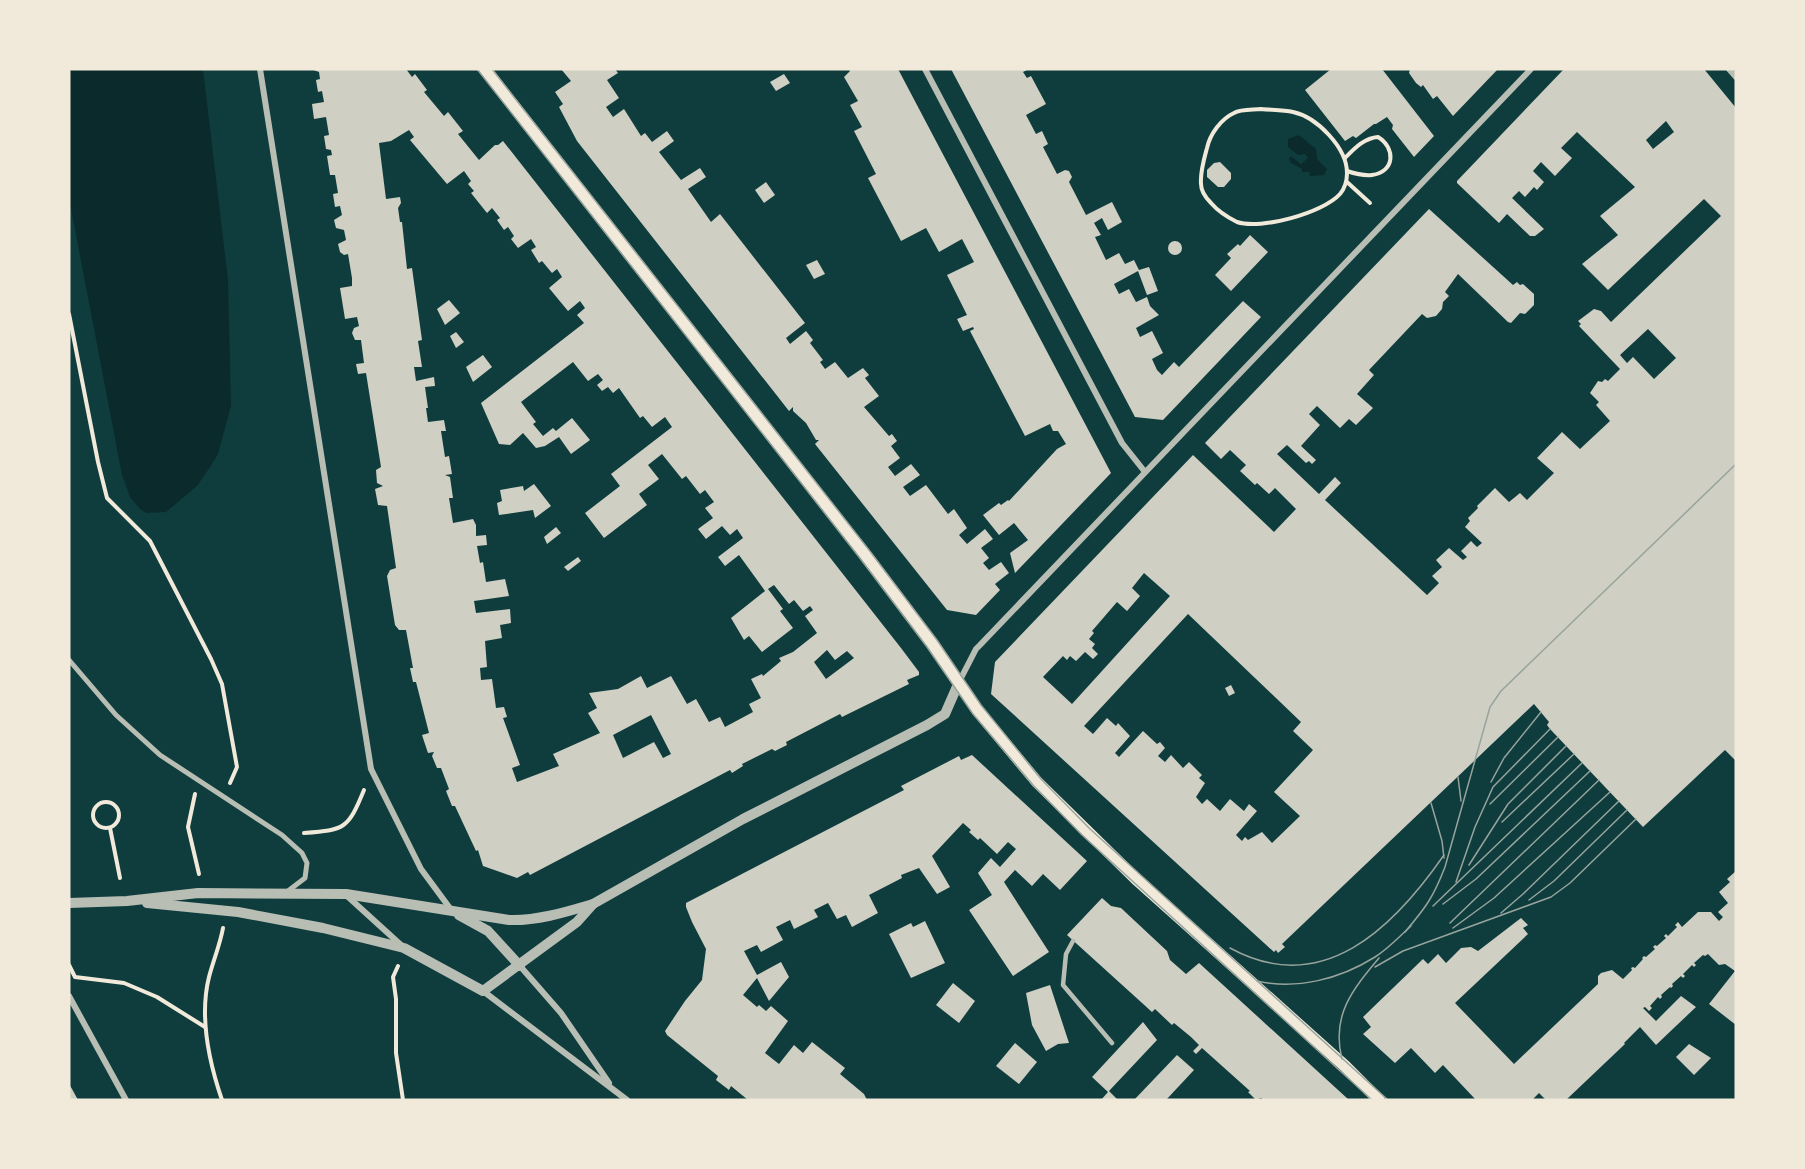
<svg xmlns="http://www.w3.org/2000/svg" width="1805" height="1169" font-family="Rubik,sans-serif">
	<rect width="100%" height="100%" fill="#0f3d3e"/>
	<!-- water -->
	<g fill="#0a2a2b">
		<polygon points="69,69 203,69 228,280 231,406 218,454 210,467 197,486 166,512 146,513 140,509 130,497 122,475 69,198"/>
		<polygon points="1299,135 1316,149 1317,159 1327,169 1324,175 1310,176 1309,172 1302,172 1302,169 1291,163 1289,159 1291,156 1301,164 1308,158 1305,154 1298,155 1288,147 1288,139"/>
	</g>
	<!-- building -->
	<g fill="#cfcfc3" fill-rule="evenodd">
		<path d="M311 69H406L412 77 415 74 427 90 424 92 444 116 448 112 463 131 458 134 479 160 495 145H498L503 141 901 648 919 672V675L907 680 909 684 842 717 840 714 786 742 787 745 775 751 772 749 742 764 743 766 732 773 730 770 530 875 528 872 517 878 483 866 478 850 476 851 455 806H452L446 791 449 789 441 768H437L432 756 434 752 428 753 422 735 429 733 416 682H413L410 668H413L406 630H399L395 625 387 576 390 570 396 568 387 506 378 505 375 489 383 486 377 483 376 470 381 467 366 373 358 374 356 364 364 363 361 340H355L352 333 354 328 359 326 357 317 345 319 340 288 352 286V278L348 254 344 255 340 252 338 244 346 240 344 230 336 228 334 220 342 215 340 206 335 207 333 194 338 193 335 175H330L327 156 332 155 331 150 326 149 324 136 329 135 326 117 314 119 312 104 324 102 322 91 318 92 316 80 320 79 319 72ZM409 130 414 137 410 140 447 184 464 171 471 181 468 184 474 191 471 193 487 213 492 208 500 218 497 220 504 230 508 227 514 236 511 239 518 248 531 239 536 247 531 250 539 263 542 261 552 273 557 269 562 277 549 288 568 311 580 301 585 308 577 315 584 323 481 403 499 444 510 445 523 433 536 448 545 446 559 437 571 454 590 440 572 418 556 431 553 428 543 436 533 424 536 422 521 402 573 362 588 381 598 374 603 380 597 385 602 391 608 387 613 393 619 388 640 418 643 416 652 427 665 417 672 427 611 474 620 486 585 513 604 538 647 505 639 494 659 479 648 465 662 454 682 479 686 476 700 494 705 490 714 502 705 508 713 518 698 529 706 539 722 526 730 535 737 529 743 538 718 557 725 566 739 555 765 591 731 618 744 640 749 636 762 652 793 628 780 611 783 609 768 589 774 585 789 604 794 600 803 611 810 606 813 610 805 616 817 633 793 652 779 658 781 661 763 676 762 674 751 679 761 698 749 704 753 712 725 727 720 717 709 722 696 699 687 704 671 676 647 688 641 676 618 689 589 693 597 708 588 713 600 733 553 754 559 766 517 782 512 768 520 765 503 718 507 717 504 707 496 708 492 679 481 680 480 668 487 667 485 641 502 638 500 625 511 623 510 609 476 613 474 601 509 596 505 579 486 582 483 562 480 563 477 546 487 545 486 535 476 536V525L473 519 453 523 449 498H453L450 477 445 475 452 474 449 456 445 457 441 431H446L444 420 428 422 426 408H428L425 387 435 386 434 377 416 381 414 367H422L418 341 422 340 412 268 407 269 402 222H400L398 208 401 203 400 197 386 199 379 143 391 141ZM827 650 835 660 847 651 854 658 826 679 814 662ZM651 715 671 754 663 758 654 742 623 758 613 735Z"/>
		<polygon points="561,69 615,69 618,73 607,80 619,98 606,107 613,117 624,109 641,136 645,133 652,142 667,131 674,141 659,152 681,180 700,168 706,177 688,189 711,222 720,214 805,323 786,338 790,344 806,331 813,340 810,343 823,360 820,362 825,369 835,362 848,378 863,368 869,375 865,378 879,396 864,407 889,436 892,434 897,441 891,446 900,458 888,467 895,476 911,464 920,475 903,487 910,496 926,485 948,514 954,509 967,528 959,535 967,544 985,529 993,539 981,548 989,558 983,563 989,570 1001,562 1009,573 995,584 1000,590 976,615 947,610 815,444 819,440 816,440 806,423 793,411 793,407 789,411 577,141 559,107 563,104 555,92 571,81"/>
		<polygon points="849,69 898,69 1111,473 1015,573 1010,553 1028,540 1014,523 999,535 983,515 999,503 1001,505 1008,500 1009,501 1057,449 1066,444 1058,431 1053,431 1050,424 1025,436 970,331 974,329 973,327 963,331 957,319 967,315 947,275 974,262 962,239 939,252 926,228 901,241 868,178 876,174 854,131 862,127 850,105 858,101 844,77 850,71"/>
		<polygon points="951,69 1029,69 1023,72 1027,78 1031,76 1046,104 1026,115 1036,134 1042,131 1048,144 1043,147 1057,174 1065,170 1069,171 1072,177 1069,182 1086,215 1112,202 1122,222 1108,230 1102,218 1094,223 1101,235 1095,237 1106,260 1119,253 1125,264 1134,260 1139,270 1149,267 1158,291 1147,295 1138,271 1114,284 1119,294 1129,289 1136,302 1147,297 1150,306 1159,315 1136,328 1140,337 1152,331 1163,353 1152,359 1157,370 1162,375 1174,362 1179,367 1243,301 1261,317 1163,420 1135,417"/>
		<polygon points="1331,69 1382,69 1434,136 1414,157 1392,129 1393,125 1387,117 1376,124 1374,124 1356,138 1353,136 1345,141 1305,90"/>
		<polygon points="1410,69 1498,69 1453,116 1437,96 1433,99 1423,85 1421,87 1416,83 1409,73"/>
		<path d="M1564 69H1704L1736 108V761L1725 750 1643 827 1550 729 1547 725 1549 722 1534 704 1282 944 1285 947 1278 953 1276 950 1274 952 991 694 995 662 1193 455 1274 532 1296 509 1275 488 1269 494 1257 483 1255 485 1240 471 1246 465 1230 450 1221 459 1205 443 1429 209 1513 285 1517 282 1520 285 1523 284 1534 294V305L1525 314 1520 313 1511 323 1508 322 1458 274 1445 292 1449 296 1443 302 1442 309 1436 316 1427 318 1422 314 1369 370 1374 375 1357 394 1373 408 1356 425 1349 419 1340 428 1317 406 1309 414 1320 425 1301 446 1316 460 1312 464 1309 461 1306 463 1287 445 1277 454 1319 494 1335 477 1341 483 1325 500 1427 595 1439 583 1432 576 1442 567 1436 560 1449 548 1463 560 1467 557 1461 551 1471 541 1477 547 1482 543 1465 527 1470 521 1468 518 1478 508 1477 506 1495 488 1509 502 1520 493 1527 500 1554 473 1537 458 1562 432 1580 449 1610 421 1596 405 1599 402 1590 393 1598 381 1602 382 1605 379 1608 381 1620 369 1579 326 1581 324 1578 321 1594 309 1601 311 1611 322 1721 216 1704 199 1608 290 1582 264 1618 235 1600 216 1635 187 1577 132 1561 148 1572 158 1555 176 1541 162 1533 171 1544 182 1537 190 1534 187 1525 197 1519 191 1512 198 1544 229 1535 236H1530L1507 214 1499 223 1457 183V181ZM1666 121 1674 132 1653 149 1646 140ZM1648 329 1676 358 1654 379 1633 357 1627 363 1620 355ZM1144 573 1170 596 1072 704 1043 677 1063 656 1067 660 1070 656 1076 661 1085 652 1093 659 1098 654 1092 648 1095 644 1089 639 1094 633 1092 631 1117 602 1127 611 1140 596 1132 588ZM1188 614 1301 722 1293 731 1313 750 1274 792 1300 816 1272 843 1262 832 1248 840 1245 837 1242 841 1236 835 1257 811 1249 804 1244 811 1230 799 1220 811 1207 799 1202 804 1196 797 1205 783 1199 778 1202 775 1189 762 1183 768 1171 755 1165 762 1158 756 1165 748 1160 742 1157 744 1143 731 1119 757 1115 753 1130 736 1118 723 1116 726 1107 718 1093 734 1084 726Z"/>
		<polygon points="784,74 790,83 776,91 770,82"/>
		<polygon points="1220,162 1231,173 1231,179 1224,187 1218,187 1207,177 1207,170 1214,163"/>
		<polygon points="766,182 775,195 764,203 755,190"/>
		<polygon points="1250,235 1268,252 1231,291 1215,275 1231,258 1227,254 1238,244 1240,246"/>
		<circle cx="1175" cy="248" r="7"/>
		<polygon points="817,260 825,274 814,279 806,265"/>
		<polygon points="449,300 460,313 445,325 437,309"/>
		<polygon points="456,332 464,342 456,348 450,336"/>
		<polygon points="483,355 492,367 473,382 466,367"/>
		<polygon points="534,484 551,506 535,518 533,510 499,515 497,503 502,501 500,490 523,486 524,491"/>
		<polygon points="556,527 561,533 547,544 544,537"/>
		<polygon points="578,557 581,561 568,571 564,567"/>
		<polygon points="1231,685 1235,693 1229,696 1225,688"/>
		<polygon points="972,755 1087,861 1060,890 1043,874 1032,886 1015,870 1004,882 1049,952 1013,976 969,910 992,895 978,873 991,858 1000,867 1016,849 1008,842 997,854 980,838 978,840 969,832 971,830 963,823 932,856 950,887 937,894 919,868 901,875 902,878 869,895 878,913 852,927 846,915 837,919 828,903 814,910 818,917 794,929 790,920 776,927 783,940 761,952 757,945 744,951 757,975 781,962 789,977 769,1001 757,978 743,995 757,1007 759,1005 766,1011 771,1006 788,1021 765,1053 779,1064 794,1045 803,1053 812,1042 845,1068 840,1074 864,1094 867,1100 748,1100 731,1086 729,1090 716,1080 718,1076 667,1035 665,1031 685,1001 702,980 706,949 692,922 686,907 686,903 904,790 901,786 959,756 961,760"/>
		<polygon points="1736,871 1736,1025 1709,1004 1735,971 1725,964 1719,965 1708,954 1705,956 1703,955 1694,963 1696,965 1694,967 1692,965 1683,974 1685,976 1683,978 1681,976 1672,984 1673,986 1671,988 1670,987 1661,995 1662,997 1660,999 1658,997 1650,1006 1652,1008 1649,1011 1645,1007 1643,1008 1656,1021 1681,996 1696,1007 1656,1045 1640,1027 1624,1043 1625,1044 1566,1100 1546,1100 1539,1093 1532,1100 1476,1100 1443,1065 1435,1073 1411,1048 1395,1063 1363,1034 1371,1027 1363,1017 1423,959 1428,964 1438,954 1446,963 1461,948 1471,947 1478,951 1521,918 1528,925 1523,928 1528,934 1455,1003 1514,1064 1598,984 1598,976 1601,973 1612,970 1623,979 1632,970 1631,968 1633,967 1635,968 1643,959 1642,958 1644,956 1646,957 1655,949 1653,947 1655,945 1657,946 1666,938 1664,936 1666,934 1668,936 1677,927 1675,925 1678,922 1682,927 1698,912 1711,912 1719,921 1723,917 1718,912 1728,903 1719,892 1730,882 1727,879"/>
		<polygon points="1102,898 1111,906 1121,908 1167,951 1170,960 1186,974 1199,963 1349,1100 1264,1100 1261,1098 1256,1100 1248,1092 1250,1091 1202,1048 1196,1054 1193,1051 1199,1045 1191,1037 1174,1023 1172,1025 1155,1009 1152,1012 1067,935"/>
		<polygon points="925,921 945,963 911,978 889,934 911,923 913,927"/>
		<polygon points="953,983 975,1001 959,1023 936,1005"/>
		<polygon points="1050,985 1069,1043 1058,1044 1046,1051 1032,1025 1026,993"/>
		<polygon points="1143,1022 1157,1040 1109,1091 1118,1100 1101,1100 1108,1092 1092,1077"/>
		<polygon points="1015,1043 1037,1062 1019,1084 996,1066"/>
		<polygon points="1689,1044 1711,1058 1694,1075 1676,1057"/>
		<polygon points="1177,1055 1194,1070 1166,1100 1134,1100"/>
		<polygon points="69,1084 72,1089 78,1100 69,1100"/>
	</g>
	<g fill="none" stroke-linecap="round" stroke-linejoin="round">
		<!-- path -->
		<g stroke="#f1e9da" stroke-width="4">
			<path d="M1261 109C1271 110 1283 110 1293 112 1317 117 1347 148 1347 173 1347 181 1345 188 1340 194 1323 213 1261 230 1237 222 1229 218 1217 210 1211 203 1206 198 1201 192 1201 184 1200 172 1204 159 1207 148 1210 134 1221 119 1234 113 1241 109 1253 110 1261 109Z"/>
			<path d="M1345 158C1354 149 1364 138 1378 137 1396 148 1395 172 1372 175 1363 176 1356 174 1347 171"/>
			<polyline points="1347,182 1370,203"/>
			<polyline points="69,314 98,462 107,498 150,541 211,659 222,684 237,767 230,783"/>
			<polyline points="195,794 188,827 199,874"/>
			<circle cx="106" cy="815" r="13"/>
			<polyline points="110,828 120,878"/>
			<path d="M304 833C345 830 348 829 364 790"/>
			<polyline points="69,965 75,977 124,983 157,997 205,1027"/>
			<polyline points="398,966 393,977 396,999 396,1053 403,1100"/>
			<path d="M222 1100C209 1062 199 1017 209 977 213 961 220 945 223 928"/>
		</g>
		<!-- service -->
		<polyline stroke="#b8beb3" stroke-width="4.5" points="1073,941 1066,954 1063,985 1112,1043"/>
		<!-- pedestrian -->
		<polyline stroke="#b8beb3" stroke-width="5" points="69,660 116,715 160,755 282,835 302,853 307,863 305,878 288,891"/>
		<!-- minor -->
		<g stroke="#b8beb3" stroke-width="6">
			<polyline points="260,69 371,769 421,869 452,911"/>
			<polyline points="925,69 1122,443 1145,472"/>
			<polyline points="1729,69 1736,77"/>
			<polyline points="959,682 976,649 980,645 1531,69"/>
			<polyline points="346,895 401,945"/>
			<polyline points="520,966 561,1013 609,1083"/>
			<polyline points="483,991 627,1100"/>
			<polyline points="69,996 126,1100"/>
		</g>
		<!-- tertiary -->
		<g stroke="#b8beb3" stroke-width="10">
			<path d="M69 903 127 901 198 893 346 894 509 920C537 921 566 912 593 904L743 819 927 725 945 714 959 682"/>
			<polyline points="147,903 238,912 323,928 404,948 483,991 577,922 593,904"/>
			<polyline points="459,915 488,931 520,966"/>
		</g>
		<!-- secondary -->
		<polyline stroke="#f1e9da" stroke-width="12" points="485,69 868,558 932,643 977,710 1037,782 1136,879 1345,1066 1379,1100"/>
		<!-- tram -->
		<g stroke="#97a49c" stroke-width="1.5">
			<polyline points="477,69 859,557 927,647 973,714 1033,785 1082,835 1372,1100"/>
			<polyline points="492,69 869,550 937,640 981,705 1041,779 1089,828 1388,1100"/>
			<polyline points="1458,777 1461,801"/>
			<polyline points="1491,782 1504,758 1541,712"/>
			<polyline points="1431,803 1442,841 1444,858"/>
			<polyline points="1490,804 1558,737"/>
			<polyline points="1502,822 1574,754"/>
			<polyline points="1469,865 1508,804 1566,746"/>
			<polyline points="1456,882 1475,827 1493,787 1550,729"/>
			<polyline points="1529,900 1554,881 1627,810"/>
			<polyline points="1443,904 1476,879 1590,771"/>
			<polyline points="1433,906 1582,763"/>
			<polyline points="1501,913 1523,894 1619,801"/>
			<polyline points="1450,923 1599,780"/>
			<polyline points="1453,928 1494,898 1610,792"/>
			<path d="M1405 932C1426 907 1433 898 1445 867L1490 707 1501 691 1736 464"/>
			<path d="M1230 948C1323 999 1394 927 1444 855"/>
			<polyline points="1375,967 1403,951 1551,897 1570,883 1636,819"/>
			<path d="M1257 981C1297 990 1340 979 1375 957 1388 949 1399 937 1411 926"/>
			<path d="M1342 1059C1331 1016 1352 990 1379 958"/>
		</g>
	</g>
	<!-- border -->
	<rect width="1805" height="1169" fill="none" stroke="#f1e9da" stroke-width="141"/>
</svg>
